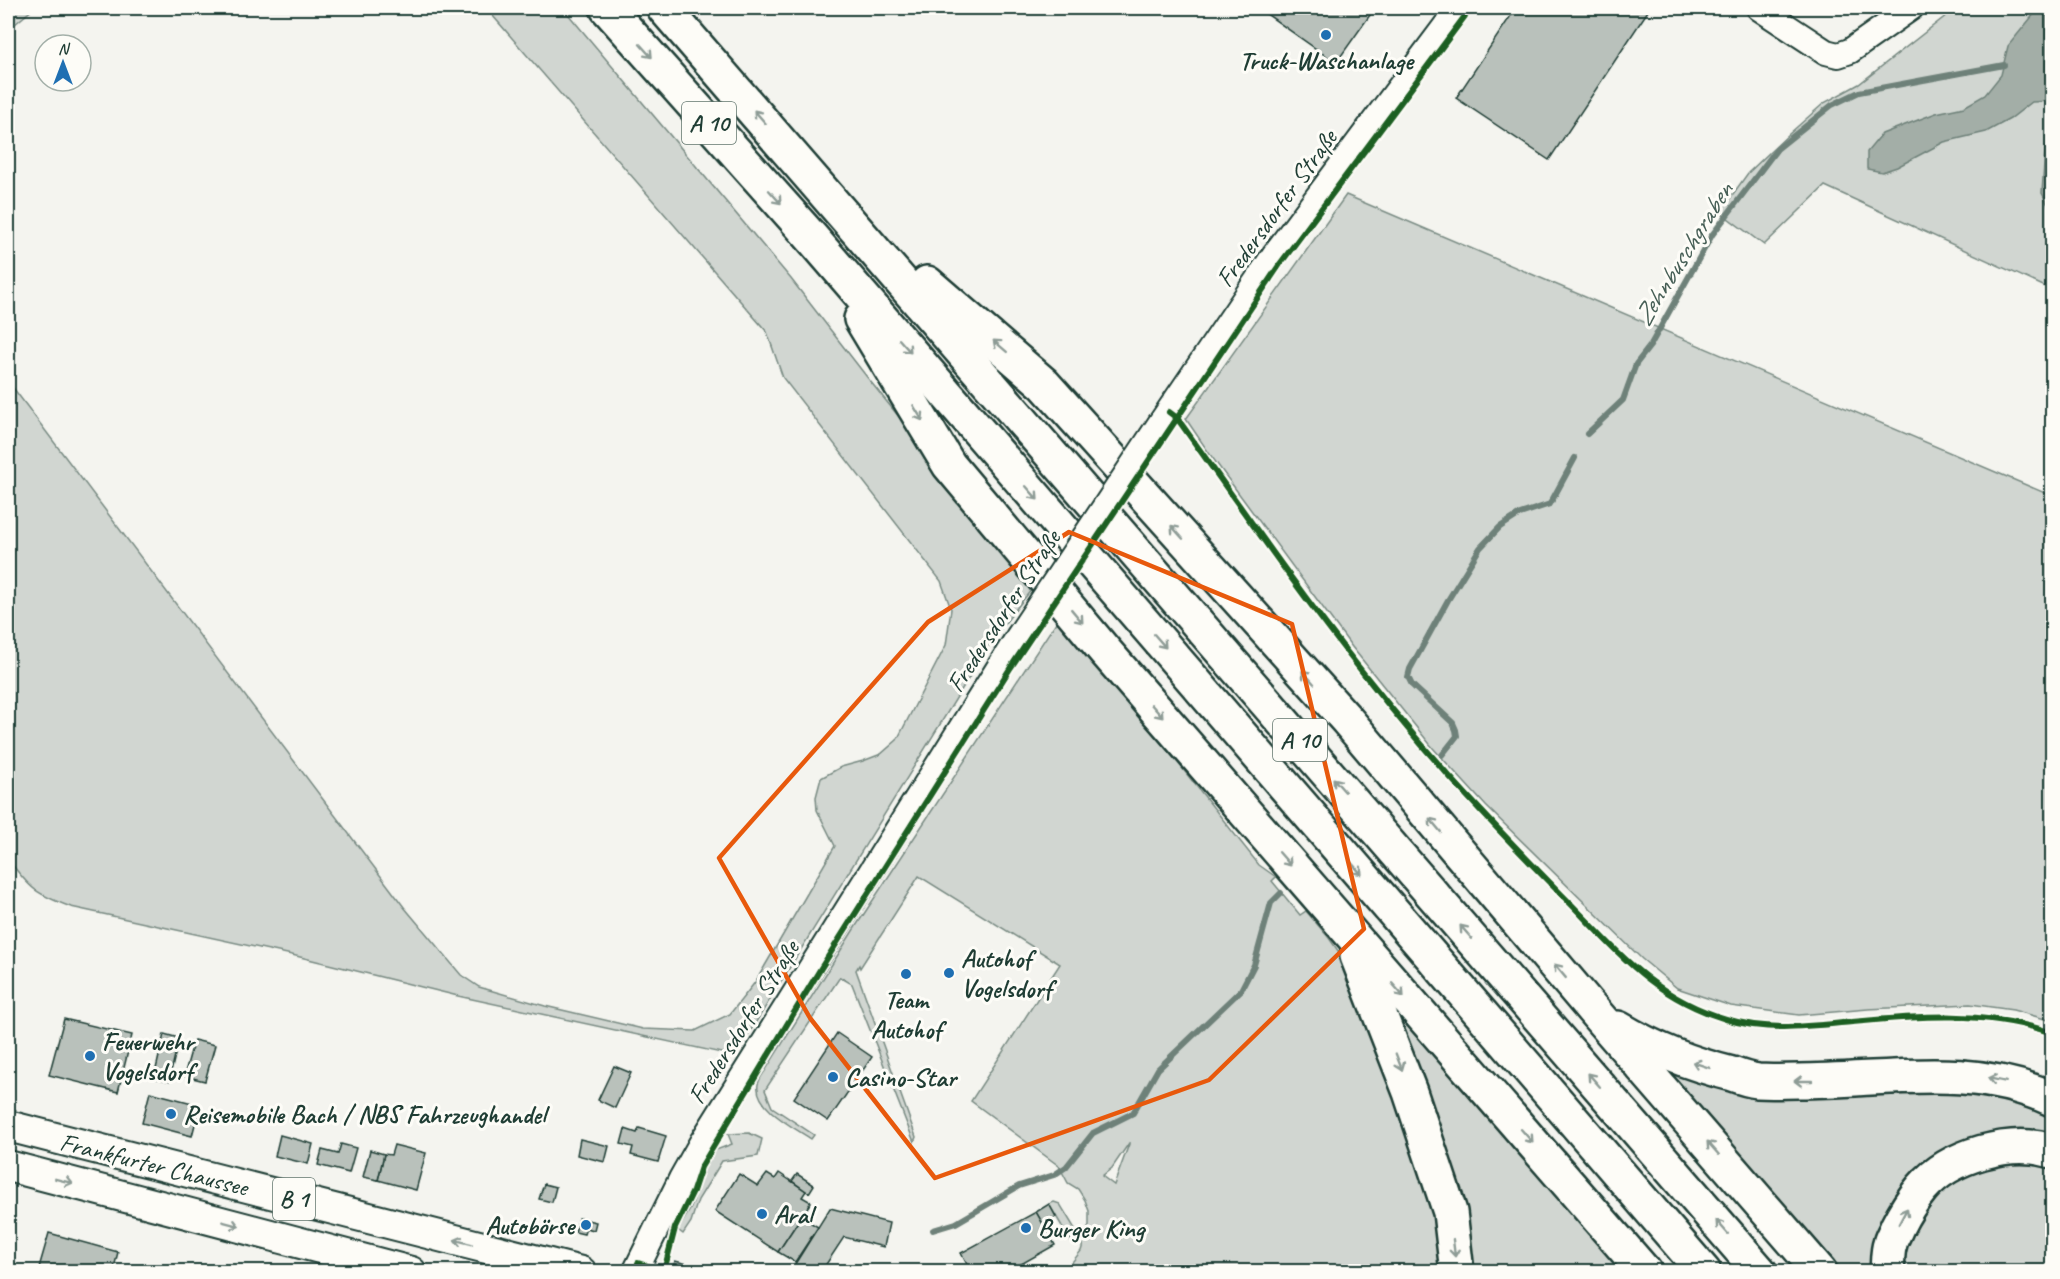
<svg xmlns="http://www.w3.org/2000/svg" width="2060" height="1279" font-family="Caveat,sans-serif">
	<rect width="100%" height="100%" fill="#f4f4ef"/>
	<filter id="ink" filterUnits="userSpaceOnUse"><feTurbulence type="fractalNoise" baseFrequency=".0167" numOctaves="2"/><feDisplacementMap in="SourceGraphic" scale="12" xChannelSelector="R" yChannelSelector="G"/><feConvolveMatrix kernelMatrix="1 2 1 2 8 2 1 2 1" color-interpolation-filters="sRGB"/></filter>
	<g filter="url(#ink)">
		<!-- green -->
		<g fill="#d1d6d1" stroke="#788a82" stroke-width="1.5" fill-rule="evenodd">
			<polygon points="8,8 34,8 8,30"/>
			<path d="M486 8H563L791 279 870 381 1035 585 994 637 735 1056 458 996 292 955 71 907C36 894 30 889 8 859V381L404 907 461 975 479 987 545 1006 643 1029 695 1031 730 1014 756 981 835 846 817 810 816 797 821 778 841 767 863 761 881 754 897 740 946 645 951 609 941 581 783 378 767 332Z"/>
			<polygon points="1956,8 2052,8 2052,290 1825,186 1764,245 1720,212 1748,173 1789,134 1824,103 1859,84"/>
			<polygon points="1346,195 2052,496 2052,1021 2013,1010 1970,1004 1868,1009 1799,1015 1731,1006 1677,988 1642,959 1486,806 1433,748 1352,647 1209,453 1186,419"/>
			<path d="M1062 613 1100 671 1178 763 1259 865 1276 877 1272 881 1300 915 1306 911 1329 938 1346 962 1437 1204 1447 1271H1065L1081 1251 1089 1225V1211L1085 1200 1078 1189 1068 1183 1059 1166 971 1101 1060 964 919 876 860 968 859 965 856 970 916 1137 914 1142 852 984 840 977 765 1090 772 1107 814 1135 811 1139C795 1128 754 1108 758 1084 759 1080 762 1075 765 1071L856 926ZM1129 1143V1144L1114 1185 1102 1176 1112 1168Z"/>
			<polygon points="1376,974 1634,1271 1469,1271"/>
			<polygon points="1639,1053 1972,1086 2052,1111 2052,1140 1966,1143 1874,1271 1827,1271"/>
			<polygon points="749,1133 762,1139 758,1156 722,1161 698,1200 691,1222 683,1234 678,1230 691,1208 706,1164 716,1150 732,1144 728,1134"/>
			<polygon points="2052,1161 2052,1271 1896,1272 1900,1246 1930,1195 1976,1164"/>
			<polygon points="1054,1202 1060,1204 1075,1229 1075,1233 1070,1240 1049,1204"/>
		</g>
		<!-- water -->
		<g fill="#a3aea7" stroke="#6e8179" stroke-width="1.5">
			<polygon points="2039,8 2052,8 2052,101 2032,102 2010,119 1986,132 1944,142 1897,167 1882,172 1867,169 1867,152 1882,134 1936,113 1964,107 1985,95 2001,75 2008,46"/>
			<polygon points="2052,133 2052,213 2042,193 2045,149"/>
		</g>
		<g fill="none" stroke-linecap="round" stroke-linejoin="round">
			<!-- stream -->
			<g stroke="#6e8179" stroke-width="6">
				<polyline points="1587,434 1623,400 1636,364 1650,346 1712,235 1777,149 1832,105 1859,92 2004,65"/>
				<polyline points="1442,755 1457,736 1456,730 1453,723 1412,685 1408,677 1410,669 1448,600 1480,548 1500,527 1520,514 1550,504 1575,458"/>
				<polyline points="933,1230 956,1223 1019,1186 1054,1175 1066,1167 1093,1133 1133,1113 1158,1069 1241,990 1254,965 1271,903 1281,893"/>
			</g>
		</g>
		<!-- building -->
		<g fill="#b9c1bb" stroke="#1f3d34" stroke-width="1.5">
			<polygon points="1258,8 1375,8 1336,63"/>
			<polygon points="1516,8 1650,8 1549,160 1456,98"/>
			<polygon points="64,1019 132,1035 118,1092 49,1075"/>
			<polygon points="837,1033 872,1057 828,1121 794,1098"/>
			<polygon points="164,1034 179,1038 169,1081 154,1078"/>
			<polygon points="194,1040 215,1045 205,1081 184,1076"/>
			<polygon points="614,1066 631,1073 615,1108 598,1100"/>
			<polygon points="150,1092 200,1105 192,1136 142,1123"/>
			<polygon points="639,1128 666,1136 658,1162 631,1155 633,1147 621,1144 625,1129 637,1133"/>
			<polygon points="280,1135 313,1144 308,1164 275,1156"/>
			<polygon points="580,1139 609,1146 605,1162 577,1155"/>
			<polygon points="341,1144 356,1148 349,1173 318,1165 322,1150 338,1154"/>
			<polygon points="394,1145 426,1153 416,1190 378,1180 384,1154 391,1155"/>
			<polygon points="370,1150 384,1154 378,1180 363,1177"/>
			<polygon points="779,1173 806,1191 802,1197 811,1202 778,1252 715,1211 739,1174 758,1186 767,1174 775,1179"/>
			<polygon points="797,1174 814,1185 809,1193 792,1181"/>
			<polygon points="544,1184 556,1187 552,1202 539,1199"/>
			<polygon points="1049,1204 1056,1217 1043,1224 1036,1212"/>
			<polygon points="830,1208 889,1223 884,1247 844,1237 821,1272 790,1272"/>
			<polygon points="1036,1212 1055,1245 1007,1272 971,1272 961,1253"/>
			<polygon points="801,1217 818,1227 795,1262 778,1252"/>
			<polygon points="579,1218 596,1222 594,1230 586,1228 584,1234 575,1232"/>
			<polygon points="49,1233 118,1252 113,1272 38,1271"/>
			<polygon points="675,1261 688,1264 686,1272 673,1269"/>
		</g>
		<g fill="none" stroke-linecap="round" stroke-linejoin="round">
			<!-- minor casing -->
			<g stroke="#1f3d34" stroke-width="28">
				<g id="minor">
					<polyline points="1759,8 1826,52 1838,55 1850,51 1911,8"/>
					<polyline points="1161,422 1274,255 1459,8"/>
					<polyline points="635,1272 681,1179 703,1140 1018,637"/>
				</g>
			</g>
			<!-- major casing -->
			<g stroke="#1f3d34" stroke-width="34">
				<g id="major">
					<polyline points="8,1126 581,1272"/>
					<polyline points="8,1166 411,1272"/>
				</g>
			</g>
			<!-- highway casing -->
			<g stroke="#1f3d34" stroke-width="38">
				<g id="highway">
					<polyline points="607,8 812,238 1704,1272"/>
					<polyline points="664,8 1760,1272"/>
					<polyline points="927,283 1044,384 1347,720 1598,1016 1820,1272"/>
					<polyline points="861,319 949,465 1105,651 1645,1272"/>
					<polyline points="1357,956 1410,1092 1450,1212 1457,1272"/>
					<path d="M1618 1028C1653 1049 1691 1064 1732 1074 1740 1077 1749 1080 1758 1081 1772 1082 1786 1081 1799 1081 1886 1081 1970 1061 2052 1099"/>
					<path d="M1887 1272C1888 1263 1887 1252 1890 1244 1891 1238 1895 1233 1897 1227 1904 1213 1912 1200 1922 1188 1950 1155 2011 1138 2052 1151"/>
				</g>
			</g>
			<!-- minor -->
			<use href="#minor" stroke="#fdfcf7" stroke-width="24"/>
			<!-- major -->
			<use href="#major" stroke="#fdfcf7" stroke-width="30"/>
			<!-- highway -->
			<use href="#highway" stroke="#fdfcf7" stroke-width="33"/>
			<!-- minor-bridge casing -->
			<g stroke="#1f3d34" stroke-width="28" stroke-linecap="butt">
				<polyline id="minor-bridge" points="1018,637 1161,422"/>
			</g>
			<!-- minor-bridge -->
			<use href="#minor-bridge" stroke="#fdfcf7" stroke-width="24"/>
			<!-- cycleway casing -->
			<g stroke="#fdfcf7" stroke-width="10">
				<g id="cycleway">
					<path d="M1169 412 1177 418C1242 509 1306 602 1376 689 1433 762 1497 829 1562 895 1615 948 1651 997 1726 1019 1767 1032 1810 1026 1852 1022 1919 1016 1988 1010 2052 1033"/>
					<polyline points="638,1263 664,1271 675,1228 693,1191 701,1167 821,968 1011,667 1280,264 1471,8"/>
				</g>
			</g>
			<!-- cycleway -->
			<use href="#cycleway" stroke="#1b5e20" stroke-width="6"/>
		</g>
		<!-- one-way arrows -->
		<defs><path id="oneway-shaft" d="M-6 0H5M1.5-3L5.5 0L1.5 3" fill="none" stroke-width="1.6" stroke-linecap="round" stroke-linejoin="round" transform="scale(1.5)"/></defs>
		<g stroke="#8e9c96">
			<use href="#oneway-shaft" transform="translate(646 51) rotate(48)"/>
			<use href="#oneway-shaft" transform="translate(760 117) rotate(-131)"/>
			<use href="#oneway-shaft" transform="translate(775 197) rotate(48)"/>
			<use href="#oneway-shaft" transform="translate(905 346) rotate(49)"/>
			<use href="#oneway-shaft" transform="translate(1000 346) rotate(-139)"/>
			<use href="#oneway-shaft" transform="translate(918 413) rotate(59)"/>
			<use href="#oneway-shaft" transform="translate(1032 493) rotate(49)"/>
			<use href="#oneway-shaft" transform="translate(1177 532) rotate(-132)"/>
			<use href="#oneway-shaft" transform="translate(1077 616) rotate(50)"/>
			<use href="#oneway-shaft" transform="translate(1160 641) rotate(49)"/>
			<use href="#oneway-shaft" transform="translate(1308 677) rotate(-132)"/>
			<use href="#oneway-shaft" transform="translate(1157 711) rotate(49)"/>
			<use href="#oneway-shaft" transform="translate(1339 785) rotate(-131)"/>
			<use href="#oneway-shaft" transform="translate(1435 825) rotate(-130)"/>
			<use href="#oneway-shaft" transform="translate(1285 859) rotate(49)"/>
			<use href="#oneway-shaft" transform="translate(1356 868) rotate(49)"/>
			<use href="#oneway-shaft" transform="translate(1466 932) rotate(-131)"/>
			<use href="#oneway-shaft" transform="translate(1560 971) rotate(-130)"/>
			<use href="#oneway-shaft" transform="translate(1398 990) rotate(49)"/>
			<use href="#oneway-shaft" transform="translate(1399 1062) rotate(69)"/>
			<use href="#oneway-shaft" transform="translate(1701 1065) rotate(-161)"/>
			<use href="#oneway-shaft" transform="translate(1594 1080) rotate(-131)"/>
			<use href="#oneway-shaft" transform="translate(1997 1080) rotate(-168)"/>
			<use href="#oneway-shaft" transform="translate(1803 1081) rotate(180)"/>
			<use href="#oneway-shaft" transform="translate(1527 1136) rotate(49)"/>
			<use href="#oneway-shaft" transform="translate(1713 1148) rotate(-131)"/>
			<use href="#oneway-shaft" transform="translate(64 1181) rotate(14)"/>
			<use href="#oneway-shaft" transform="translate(1903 1216) rotate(-62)"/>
			<use href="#oneway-shaft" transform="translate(231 1224) rotate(15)"/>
			<use href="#oneway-shaft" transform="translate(1722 1227) rotate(-131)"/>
			<use href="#oneway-shaft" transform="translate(463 1242) rotate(-166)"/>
			<use href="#oneway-shaft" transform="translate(1454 1248) rotate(83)"/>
		</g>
	</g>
	<!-- marked area -->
	<path fill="none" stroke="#e8590c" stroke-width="4.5" stroke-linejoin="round" d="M1069 532 1292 624 1364 929 1209 1080 935 1178 810 1018 719 858 928 622Z"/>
	<!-- markers -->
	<g fill="#1f6fb2" stroke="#fdfcf7" stroke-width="2">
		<circle cx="1326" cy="35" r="6"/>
		<circle cx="949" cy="973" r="6"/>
		<circle cx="906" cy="974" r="6"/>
		<circle cx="90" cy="1056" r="6"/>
		<circle cx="833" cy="1077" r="6"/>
		<circle cx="171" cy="1114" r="6"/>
		<circle cx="762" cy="1214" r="6"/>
		<circle cx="586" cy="1225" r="6"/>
		<circle cx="1026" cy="1228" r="6"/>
	</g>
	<g text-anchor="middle" stroke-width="6" stroke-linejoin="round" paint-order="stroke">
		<!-- shield labels -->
		<g fill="#fdfcf7" stroke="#62766e" stroke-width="1.5">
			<rect x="682" y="102" width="54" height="42" rx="4.5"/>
			<rect x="1273" y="719" width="54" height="42" rx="4.5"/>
			<rect x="273" y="1178" width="42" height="42" rx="4.5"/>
		</g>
		<g font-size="24" font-weight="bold" fill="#1f3d34">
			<text x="709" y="131">A 10</text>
			<text x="1300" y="748">A 10</text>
			<text x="294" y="1207">B 1</text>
		</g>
		<!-- poi labels -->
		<g font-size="26" font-weight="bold" fill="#1f3d34" stroke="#fdfcf7" text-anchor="start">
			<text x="1326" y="69" text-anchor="middle">Truck-Waschanlage</text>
			<text x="961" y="967">Autohof<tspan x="961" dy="30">Vogelsdorf</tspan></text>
			<text x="906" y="1008" text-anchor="middle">Team<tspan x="906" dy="30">Autohof</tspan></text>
			<text x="102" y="1050">Feuerwehr<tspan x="102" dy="30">Vogelsdorf</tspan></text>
			<text x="845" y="1086">Casino-Star</text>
			<text x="183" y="1123">Reisemobile Bach / NBS Fahrzeughandel</text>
			<text x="774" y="1223">Aral</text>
			<text x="574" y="1234" text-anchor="end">Autobörse</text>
			<text x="1038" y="1237">Burger King</text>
		</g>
		<!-- street labels -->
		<g font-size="26" fill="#1f3d34" stroke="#fdfcf7">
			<text transform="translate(1276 208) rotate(-54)" y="9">Fredersdorfer Straße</text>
			<text transform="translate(1003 611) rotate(-57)" y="9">Fredersdorfer Straße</text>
			<text transform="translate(743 1022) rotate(-58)" y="9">Fredersdorfer Straße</text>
			<text transform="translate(154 1164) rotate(14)" y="9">Frankfurter Chaussee</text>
		</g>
		<!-- water labels -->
		<g font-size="27" font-style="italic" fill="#475f56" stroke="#fdfcf7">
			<text transform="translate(1683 254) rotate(-58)" y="9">Zehnbuschgraben</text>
		</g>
	</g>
	<!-- margin -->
	<rect width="2060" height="1279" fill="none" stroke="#fdfcf7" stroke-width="30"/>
	<rect x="15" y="15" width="2030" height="1249" fill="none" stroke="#1f3d34" stroke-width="2" filter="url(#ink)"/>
	<!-- north arrow -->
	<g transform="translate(63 63)"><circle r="28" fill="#fdfcf7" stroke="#a4b0a9" stroke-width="1.5"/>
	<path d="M0-4.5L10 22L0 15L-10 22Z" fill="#1f6fb2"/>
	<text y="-9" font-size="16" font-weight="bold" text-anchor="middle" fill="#1f3d34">N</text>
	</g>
</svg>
